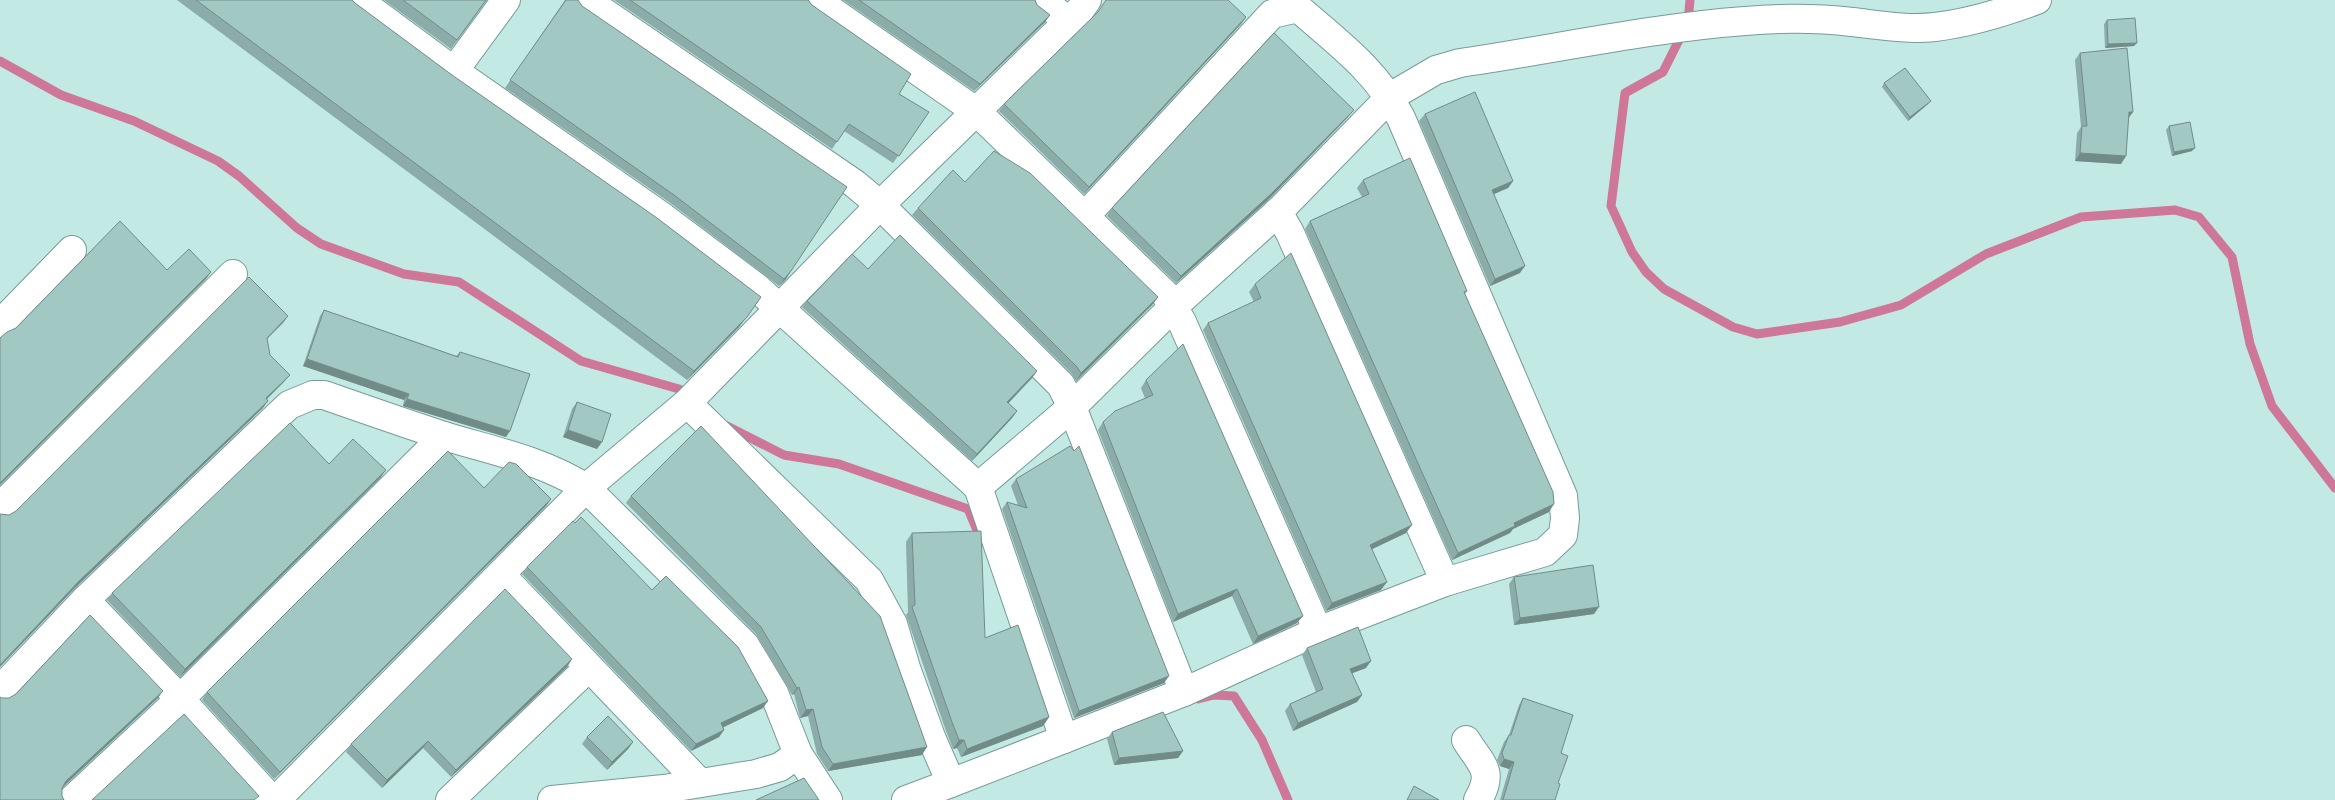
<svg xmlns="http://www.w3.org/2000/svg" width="2335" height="800" font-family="'Golos Text',sans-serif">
	<rect width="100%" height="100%" fill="#c2e9e4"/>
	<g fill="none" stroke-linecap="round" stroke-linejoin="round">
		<!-- stream -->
		<g stroke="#ce7798" stroke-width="9">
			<polyline points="1690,0 1688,22 1663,72 1625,93 1611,206 1632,252 1646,272 1664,289 1733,327 1757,334 1840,322 1901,305 1986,254 2081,217 2175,210 2199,217 2232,257 2250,344 2272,406 2335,488"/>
			<polyline points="0,61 61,95 134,121 218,161 239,176 297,228 321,244 404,274 459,282 581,361 679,389 689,397"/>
			<polyline points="725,425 784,455 839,464 968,509 982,542"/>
			<polyline points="1198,699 1214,695 1234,696 1262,740 1288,800"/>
		</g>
		<!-- minor casing -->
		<g stroke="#779c97" stroke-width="30">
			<g id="minor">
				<path d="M358 0 454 71 660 215 756 287 978 487 1072 407 1174 306 1278 212 1390 97 1436 70 1460 63C1555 49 1650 28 1745 21 1780 18 1817 18 1852 22 1879 25 1907 30 1935 27 1969 23 2005 12 2037 0"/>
				<path d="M586 0 855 184 880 205 1061 385 1072 407 1184 692 1318 631 1445 582 1545 552 1563 535 1565 518 1563 496 1401 118C1376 70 1338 43 1298 8L1272 14 1086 215"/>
				<polyline points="816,0 977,112 1166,295 1182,322 1318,631"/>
				<polyline points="1042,0 1068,21"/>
				<polyline points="454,71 506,0"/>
				<polyline points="1278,212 1290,233 1445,582"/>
				<polyline points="0,324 72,250"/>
				<polyline points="687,403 869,580 893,624 906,668 931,737 951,783 1064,739"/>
				<polyline points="978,487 1064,739 1184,692"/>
				<polyline points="0,507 233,274"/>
				<polyline points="501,575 700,783"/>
				<polyline points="85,600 180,699 272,800"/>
				<path d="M0 690 85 600 289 405 313 395H324C364 409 404 423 444 436 493 451 542 460 586 488L745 645 774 693 798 754 780 767 756 774 664 789 552 800"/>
				<path d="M1466 740C1481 765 1495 770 1478 800"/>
				<polyline points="798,754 828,800"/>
				<polyline points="72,800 180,699 444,436"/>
				<polyline points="276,800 586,488 687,403 880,205 1080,10 1087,0"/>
				<polyline points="450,800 588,668"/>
				<polyline points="906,800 951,783"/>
			</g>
		</g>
		<!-- minor -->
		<use href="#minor" stroke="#fff" stroke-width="28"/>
	</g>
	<!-- wall -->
	<g fill="#8baca8">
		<polygon points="177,0 352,0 355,3 740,326 687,380"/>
		<polygon points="384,0 487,0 451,49"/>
		<polygon points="565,0 791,271 786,279 779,286 669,202 505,88"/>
		<polygon points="614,0 808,0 812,5 899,94 929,112 893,163 844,131 832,149"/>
		<polygon points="843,0 1035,0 1037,5 1050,15 1045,22 974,91"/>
		<polygon points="1098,12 1246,17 1241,24 1084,194 999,111 1004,104"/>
		<polygon points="2107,20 2134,46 2105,48 2104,24"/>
		<polygon points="2080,53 2129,119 2121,164 2075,161 2077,133 2081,127 2075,60"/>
		<polygon points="1884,83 1928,104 1908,121 1882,87"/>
		<polygon points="1425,114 1513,181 1508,188 1494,194 1520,273 1490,286 1419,121"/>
		<polygon points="1348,117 1267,201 1176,283 1107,216 1112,208"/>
		<polygon points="2169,126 2192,151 2172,156 2166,130"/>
		<polygon points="1363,180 1467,291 1465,294 1549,512 1513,529 1510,533 1452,560 1305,229 1310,221 1362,197 1357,188"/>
		<polygon points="965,182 1158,297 1153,304 1076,381 1072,374 912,215 918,208"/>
		<polygon points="868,269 1037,371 1032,378 1008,403 1017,411 1012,418 972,461 802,307 807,301"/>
		<polygon points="1255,284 1406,533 1372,549 1381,590 1326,611 1203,330 1208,323 1254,302 1249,292"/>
		<polygon points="324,310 456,356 460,352 506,437 403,406 404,400 303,366 320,316"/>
		<polygon points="1146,380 1297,623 1253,644 1232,596 1173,622 1098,430 1103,422 1145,398 1141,388"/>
		<polygon points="577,402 597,449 563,437 572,409"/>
		<polygon points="329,464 381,477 180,677 107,600 112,593"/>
		<polygon points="1016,479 1164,683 1074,718 1002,509 1007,502 1018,505 1011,486"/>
		<polygon points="484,488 551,499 546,506 274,779 202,700 207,692"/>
		<polygon points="631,496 922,755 828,771 817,754 808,716 800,718 794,694 792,695 756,634 626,503"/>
		<polygon points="912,533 985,638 1049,717 1043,726 961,757 957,748 953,749 946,731 906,615 908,612 906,542"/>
		<polygon points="527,567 652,590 763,708 723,727 724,730 719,737 691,751 522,574"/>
		<polygon points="1514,577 1594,614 1514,625 1509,584"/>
		<polygon points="1307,648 1366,668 1352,673 1362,695 1357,702 1293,731 1285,711 1290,704 1316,692 1302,655"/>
		<polygon points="572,659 567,667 451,777 423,748 382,788 346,752 351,744"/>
		<polygon points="1523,698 1561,753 1558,783 1555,800 1500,800 1509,769 1500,766 1497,760 1504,742 1509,735 1519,705"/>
		<polygon points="1112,732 1183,751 1178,758 1114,765 1107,739"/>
		<polygon points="587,737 633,742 628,749 607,770 582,744"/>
	</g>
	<!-- shaded-wall -->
	<g fill="#718c88">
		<polygon points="1050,15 1045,22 974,91 980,84"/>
		<polygon points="1246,17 1241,24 1084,194 1089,187"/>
		<polygon points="2137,43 2134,46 2105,48 2108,44"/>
		<polygon points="1931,101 1928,104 1908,121 1910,117"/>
		<polygon points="1354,110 1348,117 1267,201 1176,283 1181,276"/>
		<polygon points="2129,112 2133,112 2128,119"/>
		<polygon points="2195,148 2192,151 2172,156 2174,152"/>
		<polygon points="2080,153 2126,156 2121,164 2075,161"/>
		<polygon points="1513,181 1508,188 1487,197 1492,190"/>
		<polygon points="1525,266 1520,273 1490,286 1495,279"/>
		<polygon points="791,271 786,279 779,286 784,279"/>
		<polygon points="211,272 206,279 0,485 0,483"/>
		<polygon points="761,297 740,326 687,380 694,371"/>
		<polygon points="1158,297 1153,304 1076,381 1081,373"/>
		<polygon points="288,316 283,323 261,345 267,338"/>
		<polygon points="307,359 409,394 404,400 303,366"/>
		<polygon points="1037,371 1032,378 1003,409 1007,402"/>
		<polygon points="290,375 284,382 261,405 266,398"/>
		<polygon points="407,399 510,431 506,437 403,406"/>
		<polygon points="268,401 263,408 74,589 0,667 0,665 79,581"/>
		<polygon points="1017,411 1012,418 972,461 977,454"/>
		<polygon points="568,430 602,442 597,449 563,437"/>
		<polygon points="386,470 381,477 180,677 185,669"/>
		<polygon points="551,499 546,506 274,779 280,772"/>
		<polygon points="1554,504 1549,512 1513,529 1510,533 1452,560 1458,553 1514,523"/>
		<polygon points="1412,525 1406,533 1364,553 1370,545"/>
		<polygon points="1387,582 1381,590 1326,611 1332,603"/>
		<polygon points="1237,589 1232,596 1173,622 1178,614"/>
		<polygon points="1599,607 1594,614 1514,625 1520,618"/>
		<polygon points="1303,616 1297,623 1253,644 1258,636"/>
		<polygon points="572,659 567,667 451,777 456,770"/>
		<polygon points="1371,661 1366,668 1345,676 1350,669"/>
		<polygon points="1169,676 1164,683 1074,718 1079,711"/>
		<polygon points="799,687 794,694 792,695 797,688"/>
		<polygon points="163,691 158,698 61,789 66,781"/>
		<polygon points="1362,695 1357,702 1293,731 1298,723"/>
		<polygon points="768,701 763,708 716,731 721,723"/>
		<polygon points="813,709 808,716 800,718 806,710"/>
		<polygon points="1049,717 1043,726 961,757 967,749"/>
		<polygon points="724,730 719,737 691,751 696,744"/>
		<polygon points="959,740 964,740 957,748 953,749"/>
		<polygon points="428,741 423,748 382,788 387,780"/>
		<polygon points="633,742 628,749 607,770 612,762"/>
		<polygon points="927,747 922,755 828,771 833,764"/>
		<polygon points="1183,751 1178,758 1114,765 1119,758"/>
		<polygon points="1504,759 1514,762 1509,769 1500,766"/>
	</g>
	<!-- building -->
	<g fill="#a2c8c3" stroke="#718c88">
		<polygon points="196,0 352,0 355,3 452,75 657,218 761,297 747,317 694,371"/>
		<polygon points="403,0 486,0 457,40"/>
		<polygon points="566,0 578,0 582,6 847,187 791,271 784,279 674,195 510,80"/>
		<polygon points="630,0 808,0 812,5 911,74 899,94 929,112 899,156 849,124 837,142"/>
		<polygon points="859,0 1035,0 1037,5 1050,15 980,84"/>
		<polygon points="1106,0 1228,0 1246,17 1089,187 1004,104 1098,12"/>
		<polygon points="2135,18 2137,43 2108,44 2107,20"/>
		<polygon points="1274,33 1354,110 1272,193 1181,276 1112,208"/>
		<polygon points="2127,48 2133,112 2129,112 2126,156 2080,153 2082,126 2087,126 2080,53"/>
		<polygon points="1905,68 1931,101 1910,117 1884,83"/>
		<polygon points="1475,92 1513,181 1492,190 1525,266 1495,279 1425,114"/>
		<polygon points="2190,122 2195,148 2174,152 2169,126"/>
		<polygon points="994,151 1030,173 1158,297 1081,373 1077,367 918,208 953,170 965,182"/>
		<polygon points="1410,158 1467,291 1464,292 1553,492 1554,504 1514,523 1515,526 1458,553 1310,221 1369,194 1363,180"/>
		<polygon points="120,221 167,270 189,249 211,272 0,483 0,338 7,332 16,328"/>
		<polygon points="900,235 1037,371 1007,402 1017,411 977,454 807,301 852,254 868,269"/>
		<polygon points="1291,253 1412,525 1370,545 1387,582 1332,603 1208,323 1261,298 1255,284"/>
		<polygon points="249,277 288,316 267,338 270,355 290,375 266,398 268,401 79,581 0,665 0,514 9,515 16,511"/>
		<polygon points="324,310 458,357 460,352 530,374 510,431 407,399 409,394 307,359"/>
		<polygon points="1183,344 1303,616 1258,636 1237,589 1178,614 1103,422 1115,411 1153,395 1146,380"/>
		<polygon points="577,402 611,414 602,442 568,430"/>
		<polygon points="290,423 329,464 353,439 386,470 185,669 112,593"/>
		<polygon points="701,426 880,616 927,747 833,764 822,747 813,709 806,710 799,687 797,688 761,627 631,496"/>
		<polygon points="1070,446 1074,451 1079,446 1169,676 1079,711 1007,502 1027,508 1016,479"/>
		<polygon points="448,451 484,488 509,462 516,464 551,499 280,772 207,692"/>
		<polygon points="581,517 652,590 666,576 738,647 768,701 721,723 724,730 696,744 527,567 573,521 575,523"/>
		<polygon points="981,531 985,638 1018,625 1049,717 967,749 964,740 959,740 952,722 912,607 915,605 912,533"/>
		<polygon points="1593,565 1599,607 1520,618 1514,577"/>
		<polygon points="505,589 572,659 456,770 428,741 387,780 351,744"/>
		<polygon points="90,615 163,691 66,781 62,788 62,796 64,800 0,800 0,697 2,698 9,698 16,694"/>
		<polygon points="1358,627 1371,661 1350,669 1362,695 1298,723 1290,704 1323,689 1307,648"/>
		<polygon points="1523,698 1573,715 1561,753 1568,756 1558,783 1560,784 1555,800 1503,800 1514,762 1504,759 1502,753 1509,735 1511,735"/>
		<polygon points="1163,712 1183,751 1119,758 1112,732"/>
		<polygon points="184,714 259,796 254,800 92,800"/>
		<polygon points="608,716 633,742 612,762 587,737"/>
		<polygon points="804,778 819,800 756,800"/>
		<polygon points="1414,786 1439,800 1407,800"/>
	</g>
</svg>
